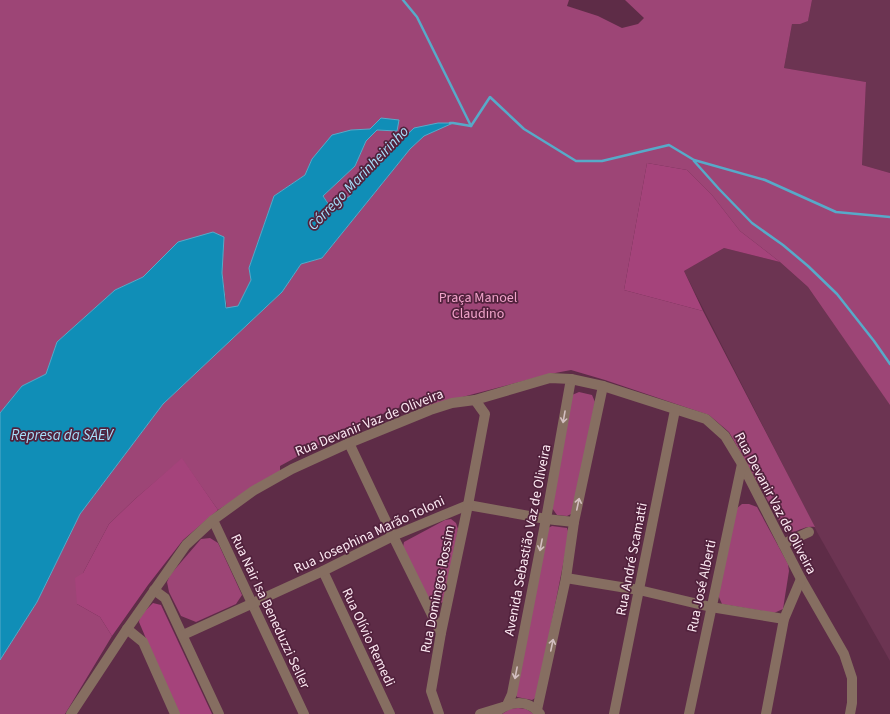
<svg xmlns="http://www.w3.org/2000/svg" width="890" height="714" font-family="'Source Sans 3',sans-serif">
	<rect width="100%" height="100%" fill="#5e2c47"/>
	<!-- built -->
	<g fill="#6c3452">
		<polygon points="812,0 890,0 890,173 862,165 866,82 784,68 792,24 808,21"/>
		<polygon points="724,248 780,262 808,287 890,404 890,661 817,532 684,271"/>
	</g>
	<!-- green -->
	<g fill="#9d4576">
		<path d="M0 0H569L567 6 598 16 622 28 638 24 644 18 625 0H812L808 21 800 24H792L784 68 866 82 862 165 890 173V405L808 287 780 262 740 231 712 195 687 170 647 163 624 290 703 311 815 527C801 525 798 535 785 531L729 432 709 415 676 404 605 380 571 370 550 374 428 406 422 403 419 400 325 436 324 442 280 466V472L218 510 182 459 135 499 109 524 83 573 77 604 100 617 112 636 65 714H0V660L37 602 80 514 163 404 282 292 301 264 322 258 410 149 424 136 452 123 390 151 371 172 360 176 350 196 332 208 323 196 355 166 366 141 377 130 396 131 381 118 370 129 351 130 312 159 305 175 274 196 249 268 251 280 238 306 227 309 222 273 224 237 178 242 143 277 115 290 57 342 46 374 22 386 0 413Z"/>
		<polygon points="579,392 592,395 595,402 573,513 567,516 557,515 552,508 572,395"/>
		<polygon points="742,504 749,504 757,507 788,564 789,571 783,609 774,613 722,604 718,595 736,509"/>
		<polygon points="451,519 456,523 458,529 445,601 435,606 430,604 403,547 404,542 445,520"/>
		<polygon points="552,526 567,528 569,534 537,697 532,700 517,697 515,693 548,528"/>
		<polygon points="210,538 218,543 242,595 236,604 196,622 181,616 169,592 167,582 170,575 201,539"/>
		<polygon points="518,708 526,709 534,714 502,714 510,709"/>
	</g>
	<!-- forest -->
	<g fill="#a5437b">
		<polygon points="647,163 687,170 712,195 740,231 780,262 724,248 684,271 703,311 624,290"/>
		<polygon points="182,458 218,510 183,540 148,585 112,636 100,617 77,604 75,578 83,573 109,524 135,499"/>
		<polygon points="153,603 161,605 212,714 178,714 139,622 140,616"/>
	</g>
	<!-- water -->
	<polygon fill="#108eb7" stroke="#57aac9" points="381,118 399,120 397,131 377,130 366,141 355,166 323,196 331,208 350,196 360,176 371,172 390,151 414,128 438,123 453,123 424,136 410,149 322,258 301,264 282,292 163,404 80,514 37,602 0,660 0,413 22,386 46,374 57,342 115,290 143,277 178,242 213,232 224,237 222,273 226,308 238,306 251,280 249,268 274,196 305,175 312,159 332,135 351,130 370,129"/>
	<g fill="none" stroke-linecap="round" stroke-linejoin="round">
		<!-- stream -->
		<g stroke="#57aac9" stroke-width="2.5">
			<polyline points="403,0 417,17 471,126"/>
			<polyline points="450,123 453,123 471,126 490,97 524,129 576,161 602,161 669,145 694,160 765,180 836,212 890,217"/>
			<polyline points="694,161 719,189 752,223 783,245 808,266 837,294 874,341 890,364"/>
		</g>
		<!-- minor -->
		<g stroke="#866e61" stroke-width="10">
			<polyline points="349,443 393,536 441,633"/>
			<polyline points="213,520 304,714"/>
			<polyline points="783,544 809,532"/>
			<polyline points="323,571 390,714"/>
			<polyline points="566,578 639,590 711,607 784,619"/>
			<polyline points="154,590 165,598 219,714"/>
			<polyline points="127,629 143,642 175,714"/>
			<polyline points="183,635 323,571 393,536 468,505 546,519 574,522"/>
			<polyline points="507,705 512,694 546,519 571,379"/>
			<polyline points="537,710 566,578 574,522 603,386"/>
			<polyline points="71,714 127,629 186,545 213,520 253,491 292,469 349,443 430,410 452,403 475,400 550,378 571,379 603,386 706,419 725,436 742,464 801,579 844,654 852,678 852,703 850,714"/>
			<polyline points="439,714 431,691 441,633 468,505 485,414 475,400"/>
			<polyline points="480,714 503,707"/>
			<polyline points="614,714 675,410"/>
			<polyline points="689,714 742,464"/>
			<polyline points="766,714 784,619 801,579"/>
		</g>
		<!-- tertiary -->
		<path stroke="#866e61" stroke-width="10" d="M494 714C508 701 527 698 540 714"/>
	</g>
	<!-- one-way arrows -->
	<defs><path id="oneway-shaft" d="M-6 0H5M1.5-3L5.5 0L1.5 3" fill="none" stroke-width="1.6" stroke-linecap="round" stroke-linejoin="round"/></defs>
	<g stroke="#d3bfc0">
		<use href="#oneway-shaft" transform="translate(564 417) rotate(100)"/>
		<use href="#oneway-shaft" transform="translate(578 504) rotate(-78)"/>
		<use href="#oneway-shaft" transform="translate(541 545) rotate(101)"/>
		<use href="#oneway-shaft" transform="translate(552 645) rotate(-78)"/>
		<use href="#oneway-shaft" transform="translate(516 673) rotate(101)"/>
	</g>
	<g text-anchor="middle" stroke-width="3.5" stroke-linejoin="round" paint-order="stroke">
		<!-- park labels -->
		<g font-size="14" fill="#f1a3ca" stroke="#52223d">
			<text x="478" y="302">Praça Manoel<tspan x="478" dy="16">Claudino</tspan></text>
		</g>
		<!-- street labels -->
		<g font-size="14" fill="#fdeaf3" stroke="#52223d">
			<text transform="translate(369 422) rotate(-22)" y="5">Rua Devanir Vaz de Oliveira</text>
			<text transform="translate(776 503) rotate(62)" y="5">Rua Devanir Vaz de Oliveira</text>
			<text transform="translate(369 534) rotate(-25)" y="5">Rua Josephina Marão Toloni</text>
			<text transform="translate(527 540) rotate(-79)" y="5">Avenida Sebastião Vaz de Oliveira</text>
			<text transform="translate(631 559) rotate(-79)" y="5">Rua André Scamatti</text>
			<text transform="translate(701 586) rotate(-78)" y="5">Rua José Alberti</text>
			<text transform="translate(437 589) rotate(-79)" y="5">Rua Domingos Rossim</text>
			<text transform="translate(271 611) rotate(65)" y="5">Rua Nair Isa Beneduzzi Seller</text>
			<text transform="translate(369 637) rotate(65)" y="5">Rua Olívio Remedi</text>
		</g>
		<!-- water labels -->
		<g font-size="15" font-style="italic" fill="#a6dffa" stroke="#52223d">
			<text transform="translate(358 178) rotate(-46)" y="5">Córrego Marinheirinho</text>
			<text x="62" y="440">Represa da SAEV</text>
		</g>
	</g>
</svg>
